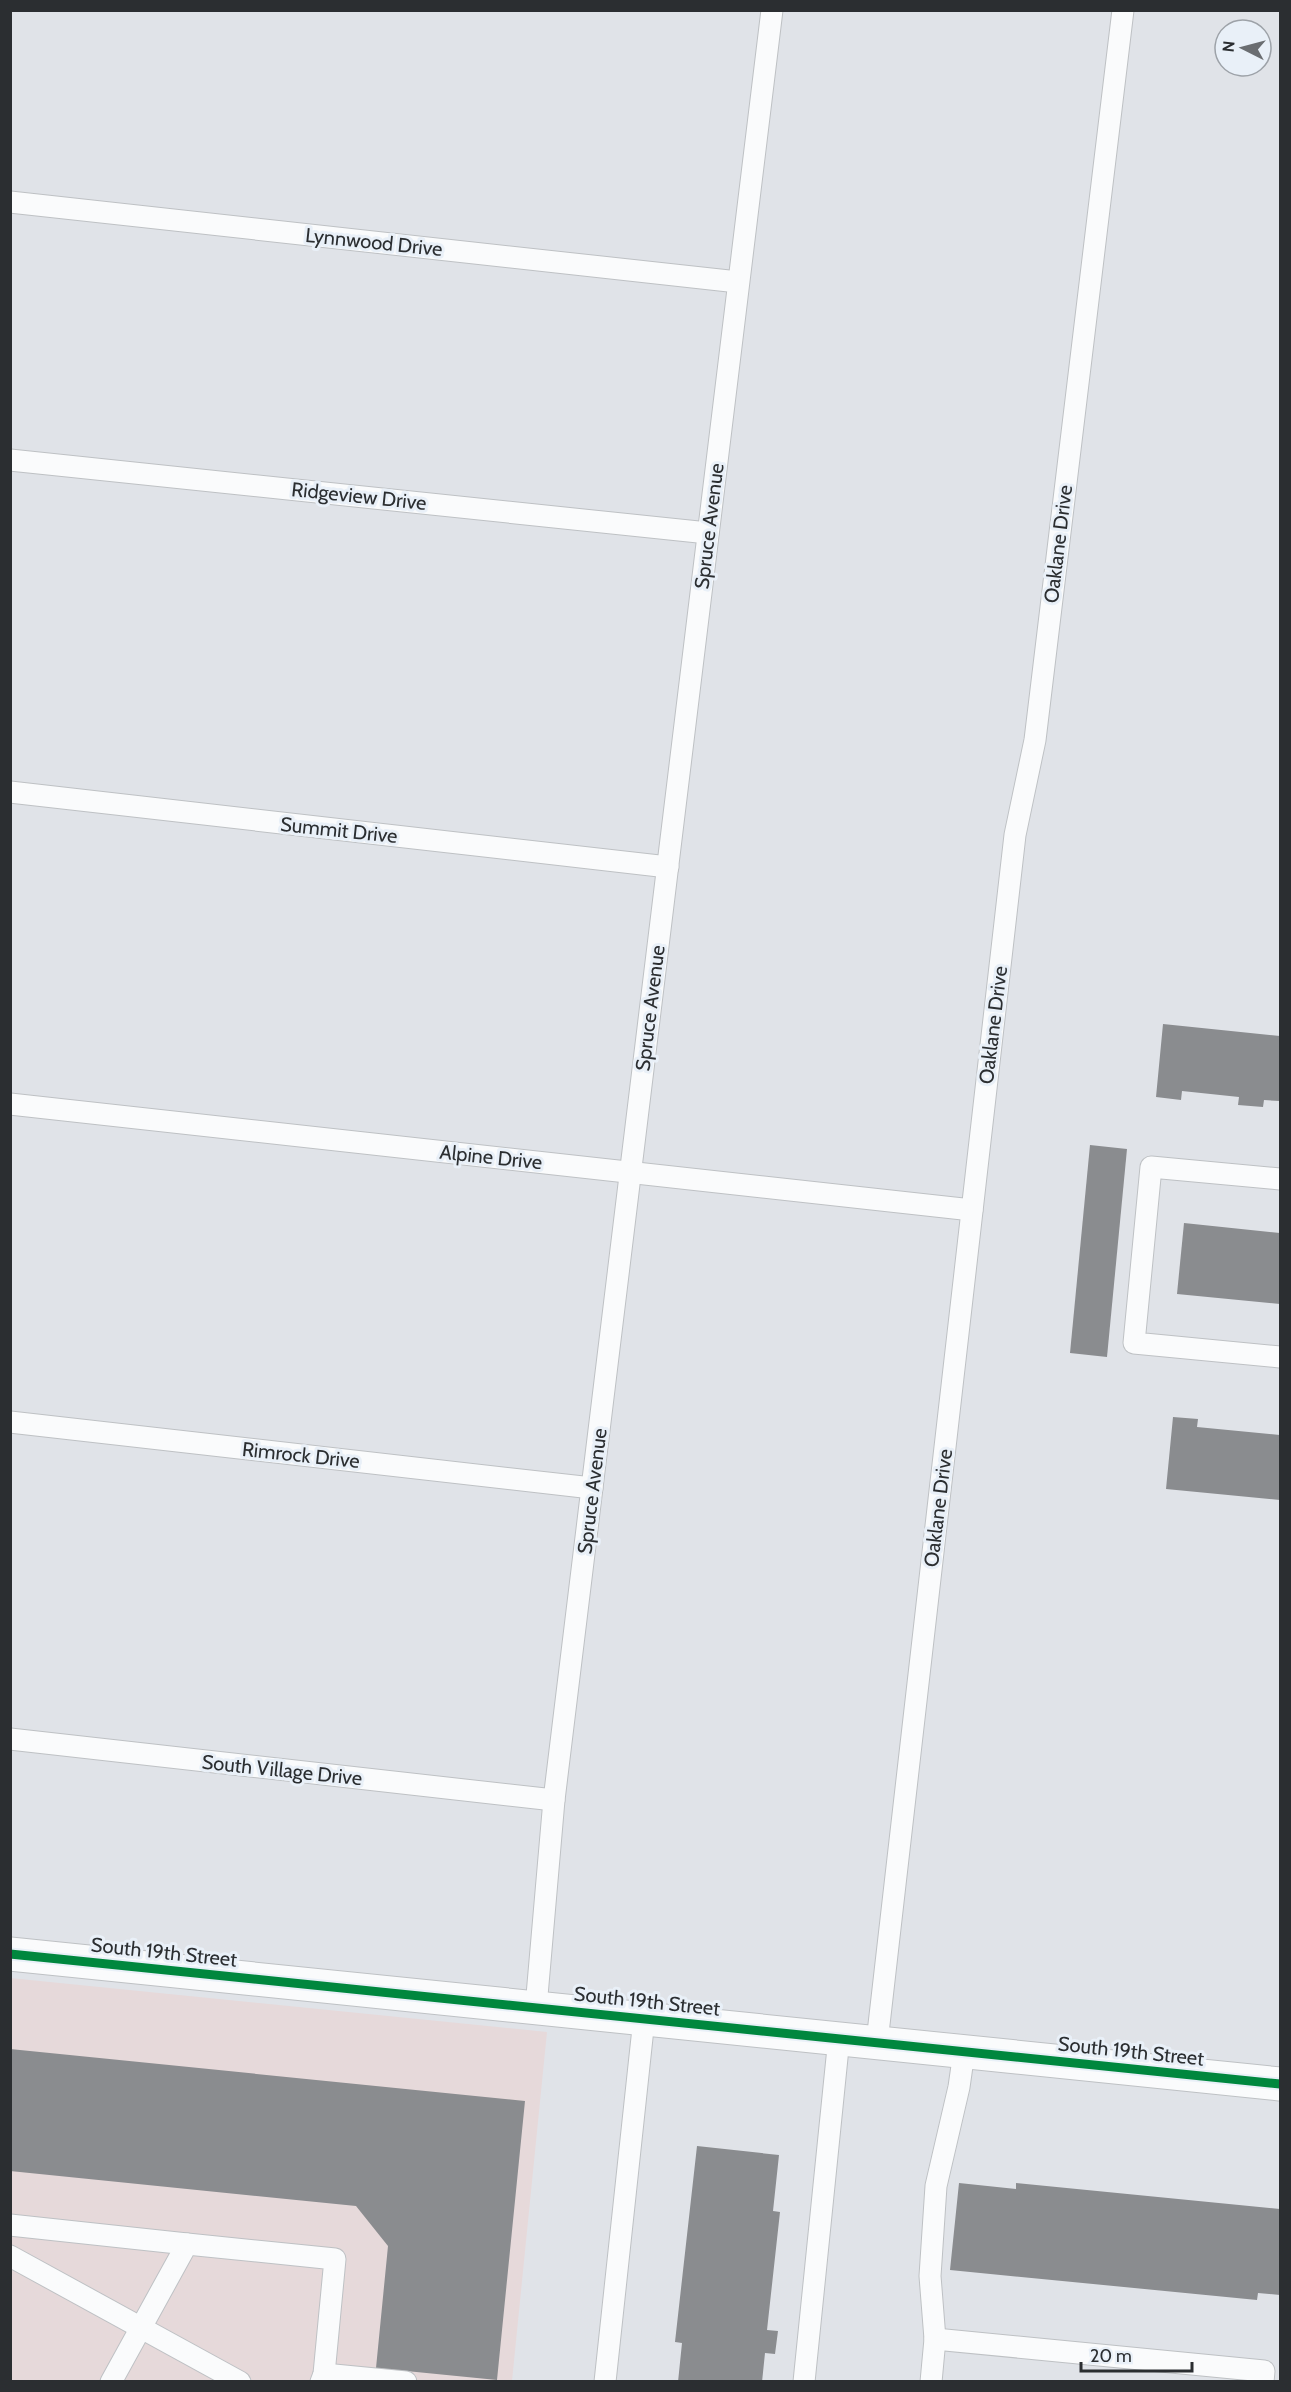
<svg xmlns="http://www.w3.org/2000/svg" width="1291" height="2392" font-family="Cabin,sans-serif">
	<rect width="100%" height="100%" fill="#e0e3e8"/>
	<!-- commercial -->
	<polygon fill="#e6d9da" points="10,1978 547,2032 512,2381 11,2381"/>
	<!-- building -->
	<g fill="#8a8c8f">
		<polygon points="1163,1024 1280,1036 1280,1101 1264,1100 1263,1107 1238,1105 1239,1097 1182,1091 1181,1100 1156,1097"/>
		<polygon points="1090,1145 1127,1149 1107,1357 1070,1353"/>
		<polygon points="1184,1223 1280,1233 1280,1304 1177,1294"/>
		<polygon points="1173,1417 1198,1419 1197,1427 1280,1435 1280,1500 1166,1489"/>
		<polygon points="10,2049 525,2101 497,2380 376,2368 388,2246 356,2206 10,2171"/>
		<polygon points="697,2146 779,2155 773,2211 780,2212 767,2330 778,2331 775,2354 765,2353 762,2382 678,2382 682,2343 675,2342"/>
		<polygon points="959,2183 1016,2189 1016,2183 1280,2209 1280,2295 1258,2293 1257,2300 950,2270"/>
	</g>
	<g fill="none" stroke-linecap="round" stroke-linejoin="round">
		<!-- lane casing -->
		<g stroke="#bec1c4" stroke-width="23">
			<g id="lane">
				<polyline points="10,202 738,282"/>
				<polyline points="10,460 708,533"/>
				<polyline points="10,792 668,867"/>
				<polyline points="10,1104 972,1210"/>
				<polyline points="1280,1179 1151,1167 1134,1343 1280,1357"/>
				<polyline points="10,1422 592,1488"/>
				<polyline points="10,1739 554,1800"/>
				<polyline points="536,2007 554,1800 772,10"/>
				<polyline points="877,2042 1015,835 1035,740 1123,10"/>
				<polyline points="10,2225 187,2244"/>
				<polyline points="10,2256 240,2382"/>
				<polyline points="935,2339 1264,2371 1263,2382"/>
				<polyline points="324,2374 406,2382"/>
				<polyline points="111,2382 187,2244 335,2259 324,2374 321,2382"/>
				<polyline points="605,2382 644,2019"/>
				<polyline points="804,2382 839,2038"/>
				<polyline points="931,2382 935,2339 930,2276 936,2186 959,2087 964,2052"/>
			</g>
		</g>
		<!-- street casing -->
		<g stroke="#bec1c4" stroke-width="35">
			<polyline id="street" points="10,1954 1280,2084"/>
		</g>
		<!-- lane -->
		<use href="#lane" stroke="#fafbfc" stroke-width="21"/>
		<!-- street -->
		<use href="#street" stroke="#fafbfc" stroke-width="33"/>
		<!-- cycleway casing -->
		<g stroke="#e9f0f8" stroke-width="13">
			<polyline id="cycleway" points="10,1954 1280,2084"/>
		</g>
		<!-- cycleway -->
		<use href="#cycleway" stroke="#00873e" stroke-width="9"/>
	</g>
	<g text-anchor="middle" stroke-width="6" stroke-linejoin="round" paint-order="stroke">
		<!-- street labels -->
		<g font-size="20" fill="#2b2e31" stroke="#e9f0f8">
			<text transform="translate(374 242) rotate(6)" y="7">Lynnwood Drive</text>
			<text transform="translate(359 496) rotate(6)" y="7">Ridgeview Drive</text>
			<text transform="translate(709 526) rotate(-83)" y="7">Spruce Avenue</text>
			<text transform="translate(1058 544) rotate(-83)" y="7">Oaklane Drive</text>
			<text transform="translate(339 830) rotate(6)" y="7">Summit Drive</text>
			<text transform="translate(650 1008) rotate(-83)" y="7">Spruce Avenue</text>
			<text transform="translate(993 1025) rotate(-83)" y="7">Oaklane Drive</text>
			<text transform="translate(491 1157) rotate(6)" y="7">Alpine Drive</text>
			<text transform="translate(301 1455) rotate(6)" y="7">Rimrock Drive</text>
			<text transform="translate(592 1491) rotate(-83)" y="7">Spruce Avenue</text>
			<text transform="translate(938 1508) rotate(-83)" y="7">Oaklane Drive</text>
			<text transform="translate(282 1770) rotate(6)" y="7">South Village Drive</text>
			<text transform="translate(164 1952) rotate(6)" y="7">South 19th Street</text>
			<text transform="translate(647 2001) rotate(6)" y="7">South 19th Street</text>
			<text transform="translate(1131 2051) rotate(6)" y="7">South 19th Street</text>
		</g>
	</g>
	<!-- border -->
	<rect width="1291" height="2392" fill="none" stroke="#2b2e31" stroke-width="24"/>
	<!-- north arrow -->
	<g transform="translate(1243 48) rotate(276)"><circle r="28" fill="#e9f0f8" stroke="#9da2a8" stroke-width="1.5"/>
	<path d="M0-4.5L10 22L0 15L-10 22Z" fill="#6a6d71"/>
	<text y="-9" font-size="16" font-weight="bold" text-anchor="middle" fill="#2b2e31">N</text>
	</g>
	<!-- scale -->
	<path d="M1081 2362v9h111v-9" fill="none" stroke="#2b2e31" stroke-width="3"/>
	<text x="1090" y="2362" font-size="18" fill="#2b2e31" stroke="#e9f0f8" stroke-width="4.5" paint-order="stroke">20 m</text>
</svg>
